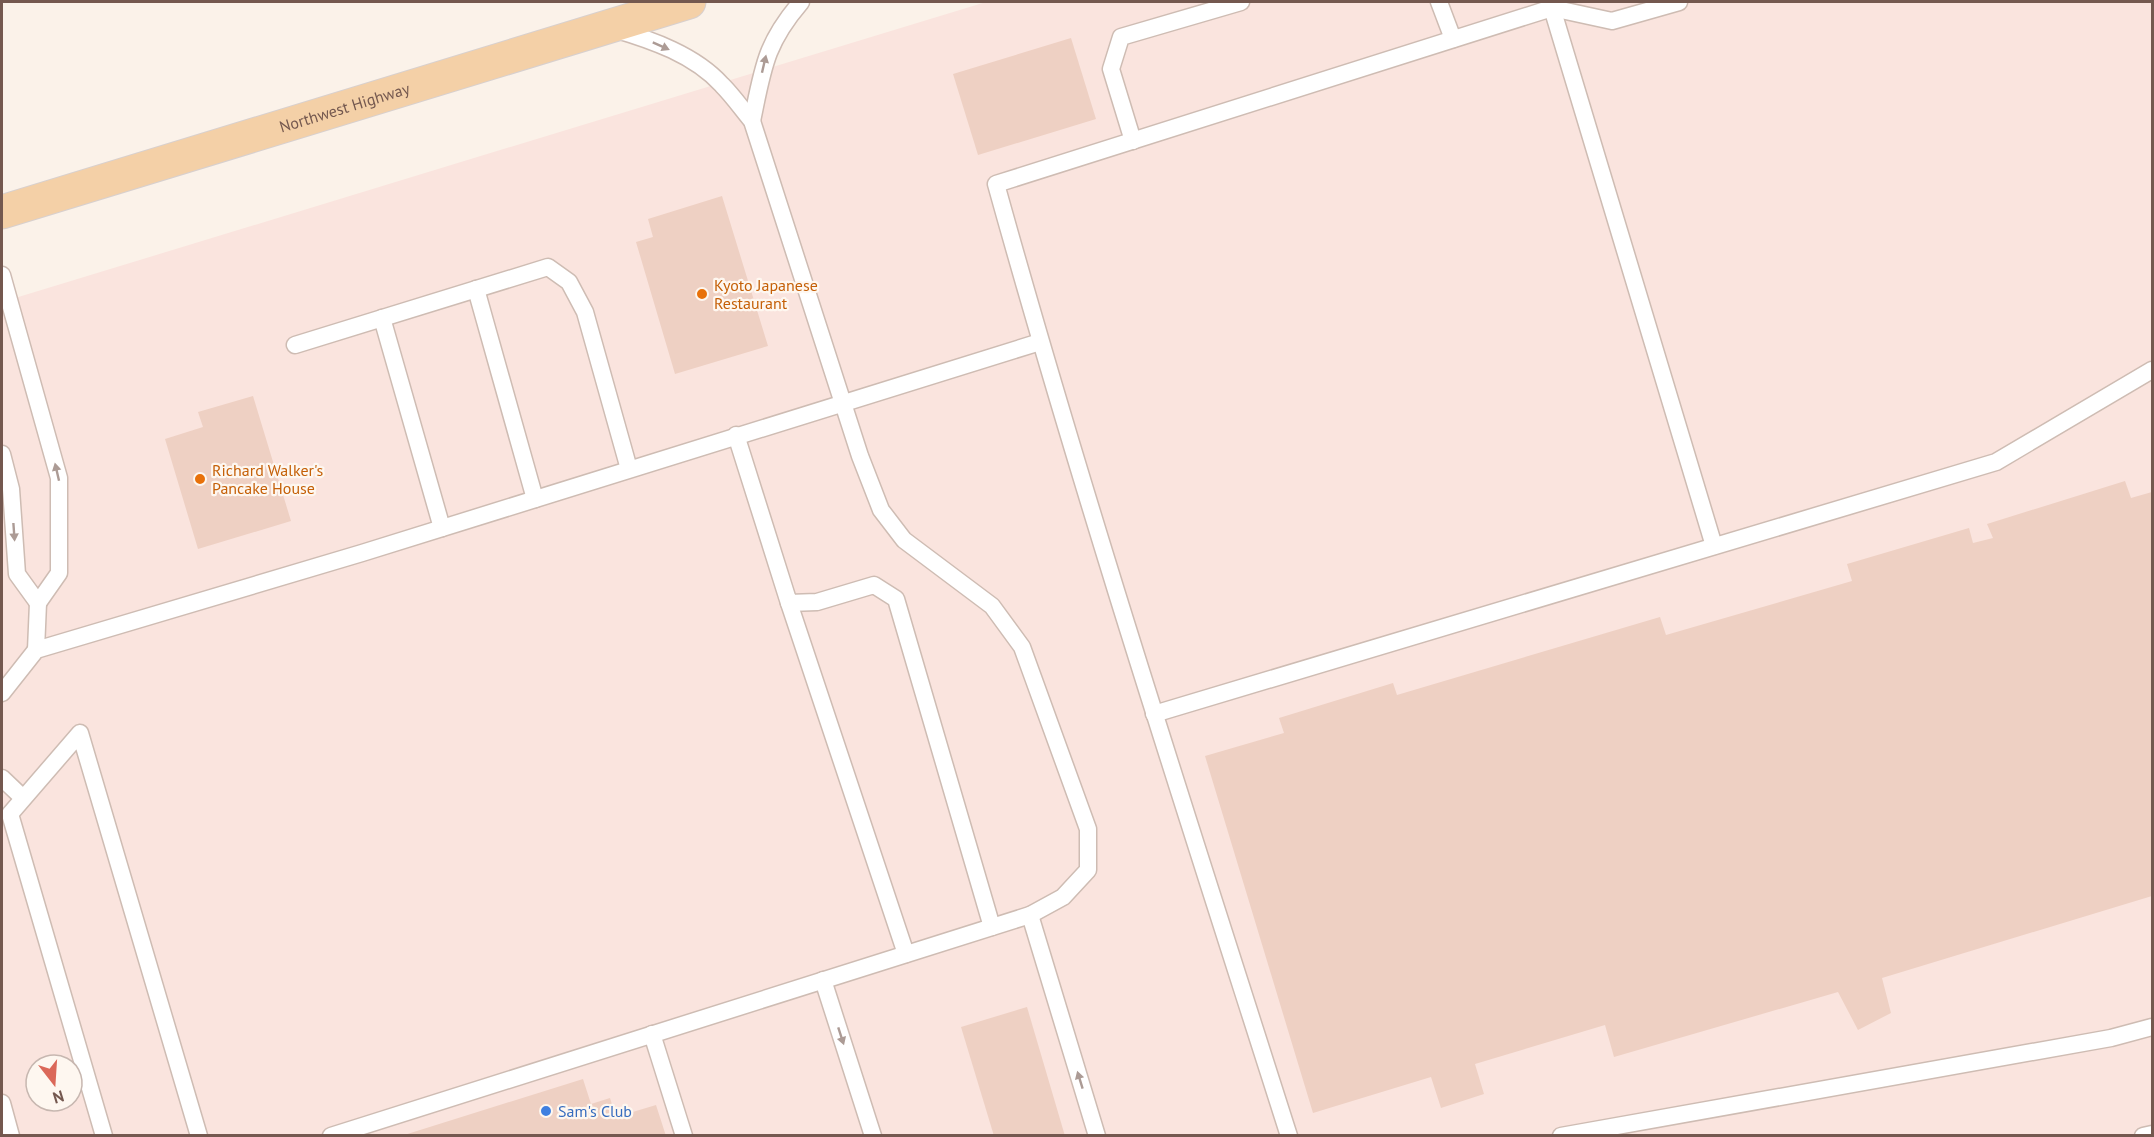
<svg xmlns="http://www.w3.org/2000/svg" width="2154" height="1137" font-family="'PT Sans',sans-serif">
	<rect width="100%" height="100%" fill="#fbf2e9"/>
	<!-- commercial -->
	<path fill="#fae4de" fill-rule="evenodd" d="M986 2H2152V1135L2 1136V302ZM36 1065H72V1101H36Z"/>
	<!-- building -->
	<g fill="#eed0c3">
		<polygon points="1071,38 1096,119 978,155 953,74"/>
		<polygon points="722,196 768,346 675,374 636,242 653,237 648,219"/>
		<polygon points="253,396 291,521 198,549 165,439 203,427 198,412"/>
		<polygon points="2125,481 2131,498 2152,492 2152,896 1882,978 1891,1013 1858,1030 1838,992 1614,1057 1605,1025 1475,1064 1484,1094 1441,1108 1431,1077 1313,1113 1205,756 1284,733 1279,718 1393,683 1397,695 1660,617 1666,635 1852,581 1847,564 1969,528 1973,543 1993,538 1987,524"/>
		<polygon points="1027,1007 1065,1136 994,1136 961,1027"/>
		<polygon points="583,1079 591,1104 610,1098 616,1117 656,1105 666,1136 401,1136"/>
	</g>
	<g fill="none" stroke-linecap="round" stroke-linejoin="round">
		<!-- lane casing -->
		<g stroke="#cebcb3" stroke-width="19">
			<g id="lane">
				<polyline points="1439,2 1453,39"/>
				<polyline points="1553,2 1552,8 1714,546"/>
				<path d="M752 121C763 68 765 44 801 2"/>
				<polyline points="1133,141 1111,69 1121,37 1241,2"/>
				<polyline points="2,275 59,478 59,573 38,603 17,574 11,489 2,454"/>
				<polyline points="476,289 535,499"/>
				<polyline points="382,318 442,528"/>
				<polyline points="295,345 548,267 569,282 585,312 629,469"/>
				<polyline points="736,435 789,603 817,602 874,585 896,599 992,927"/>
				<polyline points="789,603 906,954"/>
				<polyline points="36,650 38,603"/>
				<polyline points="2,693 36,650 362,553 1040,342"/>
				<polyline points="1154,714 1996,462 2152,370"/>
				<polyline points="2,778 23,798"/>
				<polyline points="1030,915 1097,1136"/>
				<polyline points="823,980 873,1136"/>
				<polyline points="652,1034 684,1136"/>
				<polyline points="2,1103 11,1136"/>
				<polyline points="104,1136 10,814 80,733 199,1136"/>
				<path d="M331 1136 1030 915 1063 897 1088 870V829L1022 647 992 606 904 540 881 510 860 456 752 121C742 109 733 96 722 85 695 55 652 40 614 29"/>
				<path d="M1289 1136C1188 819 1085 504 996 184L1552 8 1612 21 1679 2"/>
				<polyline points="1561,1136 2111,1038 2152,1027"/>
				<polyline points="2143,1136 2152,1134"/>
			</g>
		</g>
		<!-- primary casing -->
		<g stroke="#d8d0ce" stroke-width="35">
			<g id="primary">
				<path id="s1" d="M2 212 689 2"/>
			</g>
		</g>
		<!-- lane -->
		<use href="#lane" stroke="#fff" stroke-width="16"/>
		<!-- primary -->
		<use href="#primary" stroke="#f4d0a7" stroke-width="33"/>
	</g>
	<!-- one-way arrows -->
	<defs><path id="oneway-solid" d="M-6-.8H1V-3.2L6.5 0L1 3.2V.8H-6Z" transform="scale(1.5)"/></defs>
	<g fill="#ac9b95">
		<use href="#oneway-solid" transform="translate(661 46) rotate(24)"/>
		<use href="#oneway-solid" transform="translate(764 64) rotate(-77)"/>
		<use href="#oneway-solid" transform="translate(57 472) rotate(-103)"/>
		<use href="#oneway-solid" transform="translate(14 532) rotate(86)"/>
		<use href="#oneway-solid" transform="translate(841 1036) rotate(72)"/>
		<use href="#oneway-solid" transform="translate(1080 1080) rotate(-107)"/>
	</g>
	<!-- markers -->
	<g fill="#e8710a" stroke="#fef7f0" stroke-width="2">
		<circle cx="702" cy="294" r="6"/>
		<circle cx="200" cy="479" r="6"/>
	</g>
	<circle fill="#3f7fe0" stroke="#fef7f0" stroke-width="2" cx="546" cy="1111" r="6"/>
	<g text-anchor="middle" stroke-width="4.5" stroke-linejoin="round" paint-order="stroke">
		<!-- street labels -->
		<g font-size="16" fill="#74584f" stroke="#fef7f0">
			<text dy="6" stroke="none"><textPath href="#s1" startOffset="358">Northwest Highway</textPath></text>
		</g>
		<!-- food labels -->
		<g font-size="16" fill="#c56008" stroke="#fef7f0" text-anchor="start">
			<text x="714" y="291">Kyoto Japanese<tspan x="714" dy="18">Restaurant</tspan></text>
			<text x="212" y="476">Richard Walker's<tspan x="212" dy="18">Pancake House</tspan></text>
		</g>
		<!-- shop labels -->
		<g font-size="16" fill="#366cbe" stroke="#fef7f0" text-anchor="start">
			<text x="558" y="1117">Sam's Club</text>
		</g>
	</g>
	<!-- border -->
	<rect width="2154" height="1137" fill="none" stroke="#74584f" stroke-width="6"/>
	<!-- north arrow -->
	<g transform="translate(54 1083) rotate(163)"><circle r="28" fill="#fef7f0" stroke="#c7b7b0" stroke-width="1.5"/>
	<path d="M0-4.5L10 22L0 15L-10 22Z" fill="#db6859"/>
	<text y="-9" font-size="16" font-weight="bold" text-anchor="middle" fill="#74584f">N</text>
	</g>
</svg>
